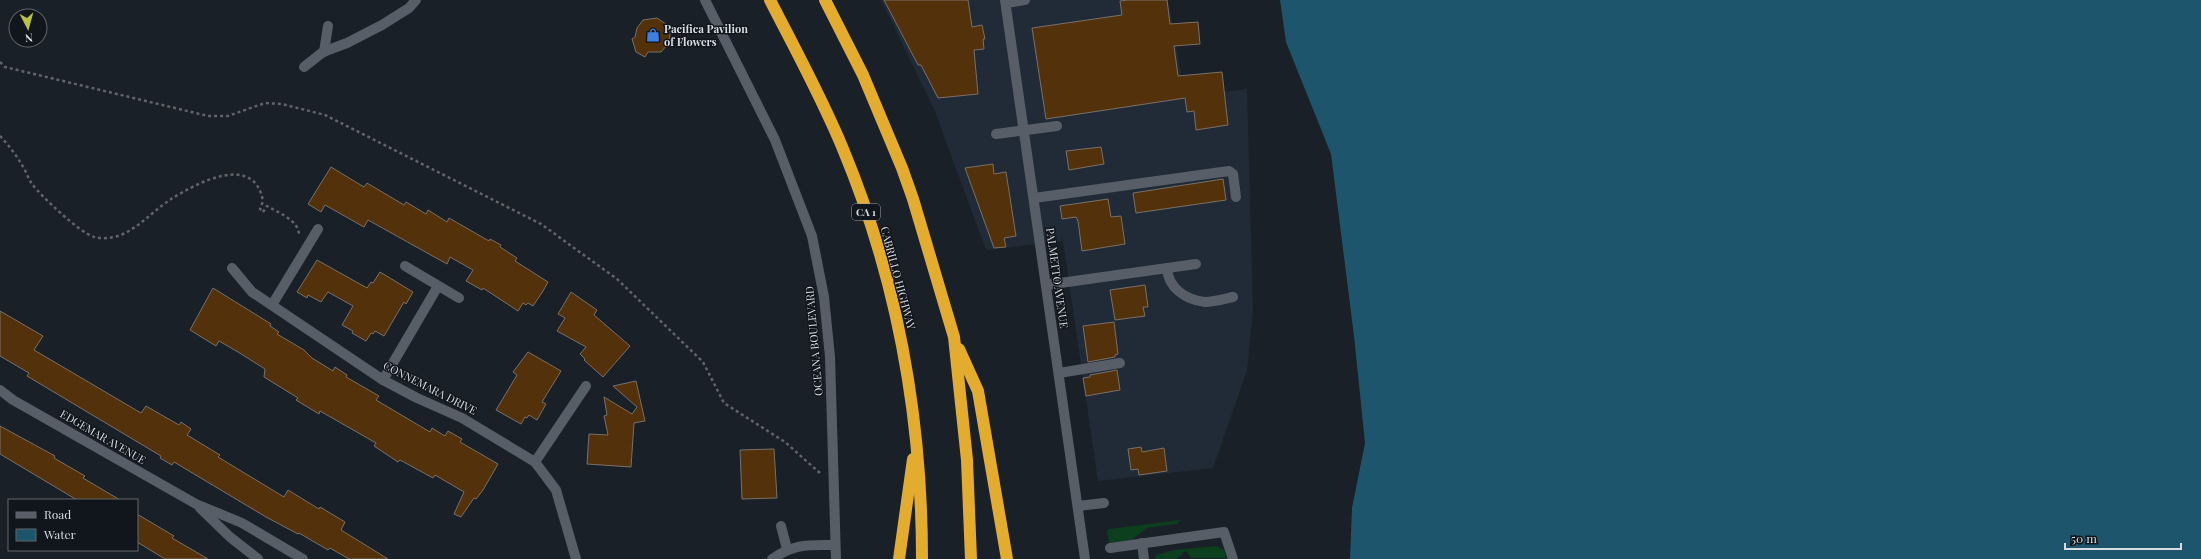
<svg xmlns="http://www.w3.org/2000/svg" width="2201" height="559" font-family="'Playfair Display',serif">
	<rect width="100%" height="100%" fill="#1a2027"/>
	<!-- built -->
	<polygon fill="#212b37" points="881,0 1168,0 1185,97 1247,89 1253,311 1247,370 1213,468 1098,481 1063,241 986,250 934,109"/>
	<!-- green -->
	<g fill="#0b3f1d">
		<polygon points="1180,520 1177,524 1146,528 1132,540 1109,543 1107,531 1109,529"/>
		<polygon points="1217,546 1224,550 1226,558 1191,558 1186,551 1176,559 1155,559 1156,555 1174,550"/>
	</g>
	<!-- water -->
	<polygon fill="#1c556c" points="1280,0 2201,0 2201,559 1350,559 1352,508 1365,443 1354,336 1331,154 1286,42"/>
	<!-- building -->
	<g fill="#53320b" stroke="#797068">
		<polygon points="884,0 968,0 972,27 982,25 985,39 983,39 984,49 974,50 978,94 938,98 921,65 918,65"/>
		<polygon points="1128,0 1167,0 1170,24 1198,22 1200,44 1174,46 1178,76 1222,72 1228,125 1196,130 1194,111 1187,112 1185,98 1046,119 1032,28 1122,15 1120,1"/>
		<polygon points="657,18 666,24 670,33 669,43 661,52 648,52 645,57 636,52 632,39 635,37 637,28 643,20"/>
		<polygon points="1101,147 1104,164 1069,170 1066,151"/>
		<polygon points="993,164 994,174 1006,172 1016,236 1004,238 1006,247 994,248 965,168"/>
		<polygon points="331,167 364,187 367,183 404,205 406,202 426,214 428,210 447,222 449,218 489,241 490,239 501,245 500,247 517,258 515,261 548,282 543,291 533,306 528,303 526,305 523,303 518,311 483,288 482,290 466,281 473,270 450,257 447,264 368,220 364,227 325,205 321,212 308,204"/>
		<polygon points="1223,179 1226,200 1136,213 1133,193"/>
		<polygon points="1108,199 1111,217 1121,216 1125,244 1082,251 1078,221 1076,217 1062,219 1060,206"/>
		<polygon points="317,260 367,288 371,282 373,283 380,272 413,292 406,304 404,302 384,336 375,331 373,334 371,333 366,341 352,333 353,331 342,325 353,306 328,292 321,302 308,295 307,298 297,292"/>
		<polygon points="1145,285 1148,307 1143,307 1145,316 1115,320 1110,290"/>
		<polygon points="213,288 271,324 270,326 279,332 277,334 304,350 312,358 333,371 335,367 347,375 346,377 379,396 376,400 430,432 432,428 445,436 448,431 462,439 460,442 498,464 483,490 476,499 474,498 461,517 454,514 464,492 435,475 433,478 400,460 398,462 374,446 376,443 320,411 319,414 296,400 298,398 264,377 265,369 238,352 219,341 216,346 190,330"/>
		<polygon points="571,292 597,310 594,315 630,346 603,377 584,360 585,359 580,354 586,347 557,331 565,318 558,314"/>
		<polygon points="0,311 43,336 34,350 141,413 146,406 179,425 181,422 191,429 187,435 220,455 218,457 284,497 288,490 319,509 320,507 345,522 341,530 388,559 349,559 330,548 328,550 299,533 298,534 266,517 174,462 172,465 160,458 161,456 27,376 29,373 0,356"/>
		<polygon points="1114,322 1118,354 1115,355 1115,357 1088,362 1083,326"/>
		<polygon points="528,352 561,371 542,402 546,404 537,420 529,415 527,418 525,417 521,424 496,410 517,375 513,372"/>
		<polygon points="1117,370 1120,390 1086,396 1083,378 1090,377 1090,375"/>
		<polygon points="636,381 645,421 634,423 631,467 587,464 589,434 608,435 604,416 607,415 604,397 632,414 637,407 613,386"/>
		<polygon points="0,426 55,456 54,458 85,476 83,478 120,500 77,500 0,454"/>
		<polygon points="1141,447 1142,452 1164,448 1167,471 1139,475 1138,469 1131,470 1128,449"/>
		<polygon points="774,449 777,498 742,499 740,450"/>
		<polygon points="137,514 174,536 172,538 208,559 165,559 137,542"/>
	</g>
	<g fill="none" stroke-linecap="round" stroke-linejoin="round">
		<!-- path -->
		<g stroke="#60656c" stroke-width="2.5" stroke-dasharray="3 3" stroke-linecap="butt">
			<polyline points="0,62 5,67 208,116 228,116 265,103 282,104 325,115 541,224 617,279 703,362 724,403 785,442 821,474"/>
			<path d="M0 136C8 144 16 155 22 165 26 171 28 178 32 184 42 197 79 232 94 237 106 240 119 237 129 231 144 222 156 209 171 199 197 183 254 152 263 201L260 209 263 211"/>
			<path d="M263 212 267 206C277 212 299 220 299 235"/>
		</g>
		<!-- minor -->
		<g stroke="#575e67" stroke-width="10">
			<polyline points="705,0 775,140 812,236 824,297 830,357 836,559"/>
			<polyline points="1005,0 1085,559"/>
			<polyline points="1006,3 1025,0"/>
			<polyline points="324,52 328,26"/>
			<polyline points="304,67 323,52 347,43 382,25 409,8 416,0"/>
			<polyline points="996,134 1057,126"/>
			<polyline points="1034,198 1229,171 1233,174 1236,197"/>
			<polyline points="405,266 459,298"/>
			<polyline points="232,268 252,292 383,380 417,398 462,418 535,462 556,490 576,559"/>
			<path d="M1167 268C1168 288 1186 300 1205 302 1214 302 1224 299 1233 297"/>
			<polyline points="1046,285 1196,264"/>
			<polyline points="272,305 318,229"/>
			<polyline points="1059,373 1120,363"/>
			<polyline points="383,380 438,286"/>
			<polyline points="0,390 13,400 196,504 242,523 303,559"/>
			<polyline points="535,462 586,386"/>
			<polyline points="1078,506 1104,503"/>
			<polyline points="200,508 230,537 258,559"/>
			<polyline points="781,526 787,549"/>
			<polyline points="1142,543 1144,559"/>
			<polyline points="1110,548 1224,532 1233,559"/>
			<path d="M772 559C795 543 809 545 835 545"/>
		</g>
		<!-- highway -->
		<g stroke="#e4ac2f" stroke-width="12">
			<path d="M770 0C795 49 822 98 843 149 897 279 922 419 922 559"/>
			<polyline points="825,0 863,75 902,168 913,199 954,337 967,460 971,559"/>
			<polyline points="959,349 978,391 1007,559"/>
			<polyline points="899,559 913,459"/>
		</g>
	</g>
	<!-- icons -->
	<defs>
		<g id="shop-bare" transform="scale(1.08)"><path d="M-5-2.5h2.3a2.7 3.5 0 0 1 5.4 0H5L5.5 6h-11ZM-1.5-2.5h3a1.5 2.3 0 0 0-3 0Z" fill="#3f7fe0" stroke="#11161d" stroke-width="2.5" paint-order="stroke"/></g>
	</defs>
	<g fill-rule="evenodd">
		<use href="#shop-bare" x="653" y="35"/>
	</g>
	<g text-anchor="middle" stroke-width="3" stroke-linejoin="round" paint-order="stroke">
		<!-- shield labels -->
		<rect fill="#11161d" stroke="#9da1a8" stroke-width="1" x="852" y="204" width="28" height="16" rx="3"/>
		<g font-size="10" font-weight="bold" fill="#d9dde3">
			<text x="866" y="216">CA 1</text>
		</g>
		<!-- poi labels -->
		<g font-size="11" font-weight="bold" fill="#d9dde3" stroke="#11161d" text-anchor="start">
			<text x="664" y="33">Pacifica Pavilion<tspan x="664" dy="13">of Flowers</tspan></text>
		</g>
		<!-- street labels -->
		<g font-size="11" fill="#d9dde3" stroke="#11161d">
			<text transform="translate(898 278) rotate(75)" y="4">CABRILLO HIGHWAY</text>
			<text transform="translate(1057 278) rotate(82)" y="4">PALMETTO AVENUE</text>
			<text transform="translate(814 341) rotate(-95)" y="4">OCEANA BOULEVARD</text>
			<text transform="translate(430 388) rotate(27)" y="4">CONNEMARA DRIVE</text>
			<text transform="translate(103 437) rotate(30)" y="4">EDGEMAR AVENUE</text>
		</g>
	</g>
	<!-- legend -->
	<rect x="8" y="499" width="130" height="52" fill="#11161d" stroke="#61666c"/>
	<rect x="16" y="512" width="20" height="6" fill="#575e67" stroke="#61666c"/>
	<text x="44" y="519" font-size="12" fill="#d9dde3">Road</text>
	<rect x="16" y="529" width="20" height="12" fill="#1c556c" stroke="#61666c"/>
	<text x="44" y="539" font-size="12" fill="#d9dde3">Water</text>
	<!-- north arrow -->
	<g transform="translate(28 28) rotate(174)"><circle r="19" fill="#11161d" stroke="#61666c"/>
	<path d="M0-3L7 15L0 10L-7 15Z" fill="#bbc044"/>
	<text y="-6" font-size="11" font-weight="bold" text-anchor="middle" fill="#d9dde3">N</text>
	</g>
	<!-- scale -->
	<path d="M2065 543v6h116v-6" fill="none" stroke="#d9dde3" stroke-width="2"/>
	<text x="2071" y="543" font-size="12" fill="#d9dde3" stroke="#11161d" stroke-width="3" paint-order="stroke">50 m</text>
</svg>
